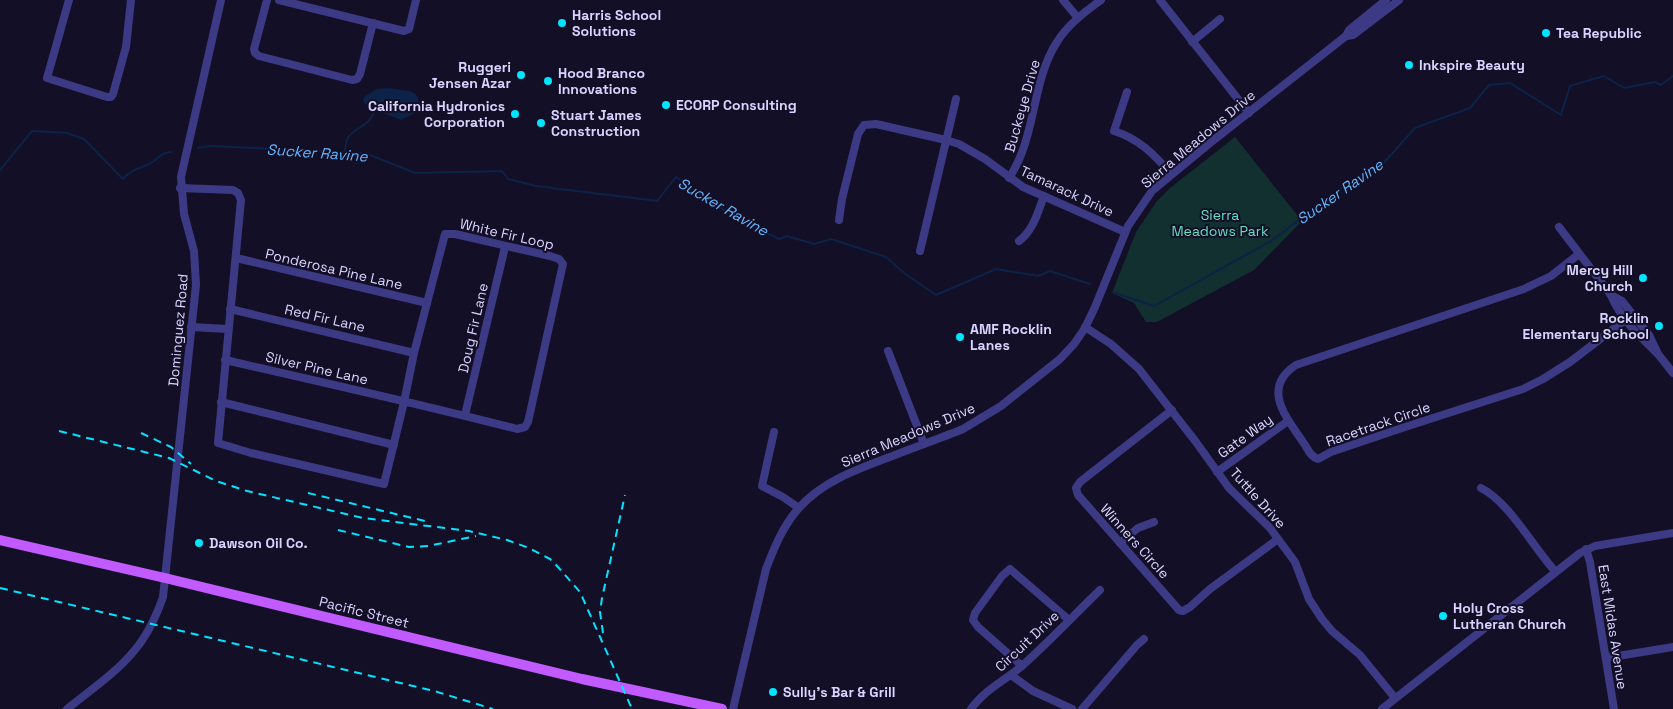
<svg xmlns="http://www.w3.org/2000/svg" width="1673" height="709" font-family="'Space Grotesk',sans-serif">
	<rect width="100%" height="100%" fill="#130f26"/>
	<!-- green -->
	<polygon fill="#12302f" points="1235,137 1302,221 1254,270 1157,322 1146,322 1134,303 1112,293 1136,232 1157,201 1170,188"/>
	<!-- water -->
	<path fill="#0c2248" d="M390 88C407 92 424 87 417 112L401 120C389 114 371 112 363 101L364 97 377 89Z"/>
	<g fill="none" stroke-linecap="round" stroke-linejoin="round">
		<!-- stream -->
		<g stroke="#0c2248" stroke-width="2">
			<polyline points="198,148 209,146 365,153 415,173 502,171 508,179 536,186 657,201 676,177 734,217 779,239 787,236 814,244 831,239 886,257 904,273 936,295 996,269 1038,276 1050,271 1090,284"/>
			<path d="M345 152C345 148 346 143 347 139 354 126 370 128 375 109"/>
			<path d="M0 170 32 131 67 133 84 139 123 179C135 167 138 170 151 163 160 158 159 153 171 152"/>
			<polyline points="1115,293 1154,306 1271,241 1362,173 1380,167 1415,128 1470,108 1489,85 1510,83 1561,115 1570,86 1604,76 1624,88 1655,82 1661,85 1673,76"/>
		</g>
		<!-- minor -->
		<g stroke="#3d3a85" stroke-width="8">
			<polyline points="69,0 47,78 107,97 111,97 113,94 126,47 131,0"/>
			<polyline points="267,0 254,49 255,53 259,56 352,80 357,79 360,74 373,23"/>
			<polyline points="279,0 404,31 409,29 416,0"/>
			<polyline points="1063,0 1078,18"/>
			<polyline points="1160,0 1249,113"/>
			<polyline points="1346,36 1349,30 1386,0"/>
			<polyline points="1192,42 1220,19"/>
			<path d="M1127 92 1114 131C1139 139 1154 154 1171 174"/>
			<path d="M1009 178C1037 136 1031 82 1057 42 1068 24 1085 12 1101 0"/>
			<path d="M180 188 233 190 238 193 241 200 218 443 251 453 384 484 404 402 414 353 445 234H455L550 256 559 259 563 264 528 422 525 427 517 429C420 404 322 382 225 360"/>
			<polyline points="839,220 842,199 858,134 864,125 876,124 946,140 959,144 985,159 1023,187 1125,232"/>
			<path d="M1559 227 1611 295C1620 318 1640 337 1658 354"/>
			<path d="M1019 241C1033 231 1038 212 1044 196"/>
			<polyline points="920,251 956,99"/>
			<path d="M1579 254 1551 276 1524 289 1296 365C1261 388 1286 417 1303 442 1308 448 1309 456 1318 459L1331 452 1402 428 1523 389 1543 379 1570 362 1629 317"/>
			<polyline points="236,258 427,303"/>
			<polyline points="1611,295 1622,301 1649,335 1658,354 1673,373"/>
			<polyline points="230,309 414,353"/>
			<polyline points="191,327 228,329"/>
			<polyline points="1085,327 1111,344 1139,369 1196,442 1229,488 1270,528 1295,562 1309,599 1322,619 1332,631 1360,655 1395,698"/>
			<polyline points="888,351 924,444"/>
			<polyline points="221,402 394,445"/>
			<polyline points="1172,410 1080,482 1076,488 1078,495 1179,610 1183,611 1190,607 1210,589 1278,539"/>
			<polyline points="465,415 505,247"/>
			<polyline points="774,432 762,486 783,497 799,508"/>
			<polyline points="1217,472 1288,421"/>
			<path d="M1481 488C1508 501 1534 548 1555 571"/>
			<polyline points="1120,543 1138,528 1154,522"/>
			<polyline points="1586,549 1590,562 1614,709"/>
			<polyline points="1606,658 1673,647"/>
			<polyline points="1022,666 978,627 973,620 975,613 1002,576 1010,569 1069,620"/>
			<polyline points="1011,675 1033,691 1072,709"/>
			<path d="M67 709C89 691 115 674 134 651 147 636 156 617 163 597L196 285 194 251 184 214 181 177 221 0"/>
			<path d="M733 709 766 569C774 548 783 526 798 509 823 480 861 468 895 455 918 446 941 438 963 429L1001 406 1060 359 1074 344 1085 328 1095 307 1128 226 1152 191 1215 139 1346 36 1353 35 1399 0"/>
			<path d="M971 709C984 690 1006 680 1023 665 1050 641 1074 615 1100 590"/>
			<polyline points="1082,709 1137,645 1144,639"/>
			<polyline points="1382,709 1580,553 1595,546 1673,533"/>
		</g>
		<!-- major -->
		<polyline stroke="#c25bff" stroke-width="10" points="0,540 165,578 582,679 722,709"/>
		<!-- rail -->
		<g stroke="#00e5ff" stroke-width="2" stroke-dasharray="8 6" stroke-linecap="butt">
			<polyline points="59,431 169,458 216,481 247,491 363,518 469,531 507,540 529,548 550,559 558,567 580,592 632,709"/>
			<polyline points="141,433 171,447 191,464"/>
			<polyline points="308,493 425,521"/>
			<polyline points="338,530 409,547 428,546 476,536"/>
			<polyline points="0,588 388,680 434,691 493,709"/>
			<polyline points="603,633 600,612 602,598 625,495"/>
		</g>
	</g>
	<!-- markers -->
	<g fill="#00e5ff" stroke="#130f26" stroke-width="2">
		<circle cx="562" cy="23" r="5"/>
		<circle cx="1546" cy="33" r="5"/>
		<circle cx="1409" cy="65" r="5"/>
		<circle cx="521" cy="75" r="5"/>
		<circle cx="548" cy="81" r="5"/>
		<circle cx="666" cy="105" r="5"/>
		<circle cx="515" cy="114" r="5"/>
		<circle cx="541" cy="123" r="5"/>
		<circle cx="1643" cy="278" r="5"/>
		<circle cx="1659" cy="326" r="5"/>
		<circle cx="960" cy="337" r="5"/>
		<circle cx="199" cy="543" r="5"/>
		<circle cx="1443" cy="616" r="5"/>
		<circle cx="773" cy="692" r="5"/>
	</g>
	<g text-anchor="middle" stroke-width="4" stroke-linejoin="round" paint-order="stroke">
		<!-- poi labels -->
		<g font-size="14" font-weight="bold" fill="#d9d4ff" stroke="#130f26" text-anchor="start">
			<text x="572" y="20">Harris School<tspan x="572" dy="16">Solutions</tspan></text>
			<text x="1556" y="38">Tea Republic</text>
			<text x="1419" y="70">Inkspire Beauty</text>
			<text x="511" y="72" text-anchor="end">Ruggeri<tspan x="511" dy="16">Jensen Azar</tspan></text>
			<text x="558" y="78">Hood Branco<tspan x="558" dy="16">Innovations</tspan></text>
			<text x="676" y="110">ECORP Consulting</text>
			<text x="505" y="111" text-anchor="end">California Hydronics<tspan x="505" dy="16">Corporation</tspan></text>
			<text x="551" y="120">Stuart James<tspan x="551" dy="16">Construction</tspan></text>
			<text x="1633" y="275" text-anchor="end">Mercy Hill<tspan x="1633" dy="16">Church</tspan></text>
			<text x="1649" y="323" text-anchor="end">Rocklin<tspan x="1649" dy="16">Elementary School</tspan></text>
			<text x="970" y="334">AMF Rocklin<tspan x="970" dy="16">Lanes</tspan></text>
			<text x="209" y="548">Dawson Oil Co.</text>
			<text x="1453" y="613">Holy Cross<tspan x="1453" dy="16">Lutheran Church</tspan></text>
			<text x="783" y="697">Sully's Bar &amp; Grill</text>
		</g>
		<!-- street labels -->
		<g font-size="14" fill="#d9d4ff" stroke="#130f26">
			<text transform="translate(1022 106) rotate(-74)" y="5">Buckeye Drive</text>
			<text transform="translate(1198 139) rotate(-40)" y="5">Sierra Meadows Drive</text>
			<text transform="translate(1067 191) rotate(25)" y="5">Tamarack Drive</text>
			<text transform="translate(507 234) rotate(13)" y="5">White Fir Loop</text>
			<text transform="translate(334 269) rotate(13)" y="5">Ponderosa Pine Lane</text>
			<text transform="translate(325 318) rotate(13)" y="5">Red Fir Lane</text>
			<text transform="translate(473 328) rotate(-77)" y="5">Doug Fir Lane</text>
			<text transform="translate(178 330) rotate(-85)" y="5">Dominguez Road</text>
			<text transform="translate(317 368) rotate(13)" y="5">Silver Pine Lane</text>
			<text transform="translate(1378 424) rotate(-19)" y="5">Racetrack Circle</text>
			<text transform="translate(908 435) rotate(-23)" y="5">Sierra Meadows Drive</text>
			<text transform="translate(1245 436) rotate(-36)" y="5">Gate Way</text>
			<text transform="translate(1258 498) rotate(48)" y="5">Tuttle Drive</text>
			<text transform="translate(1135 541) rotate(48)" y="5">Winners Circle</text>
			<text transform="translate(364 612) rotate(14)" y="5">Pacific Street</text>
			<text transform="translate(1613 627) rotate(81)" y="5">East Midas Avenue</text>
			<text transform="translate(1027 641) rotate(-43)" y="5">Circuit Drive</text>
		</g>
		<!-- park labels -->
		<g font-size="14" fill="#5fe0c0" stroke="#130f26">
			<text x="1220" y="220">Sierra<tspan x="1220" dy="16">Meadows Park</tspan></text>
		</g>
		<!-- water labels -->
		<g font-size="15" font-style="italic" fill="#62b6ff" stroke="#130f26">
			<text transform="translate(317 153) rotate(4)" y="5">Sucker Ravine</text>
			<text transform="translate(1340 192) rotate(-35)" y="5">Sucker Ravine</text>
			<text transform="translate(723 207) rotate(30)" y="5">Sucker Ravine</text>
		</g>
	</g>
</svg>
